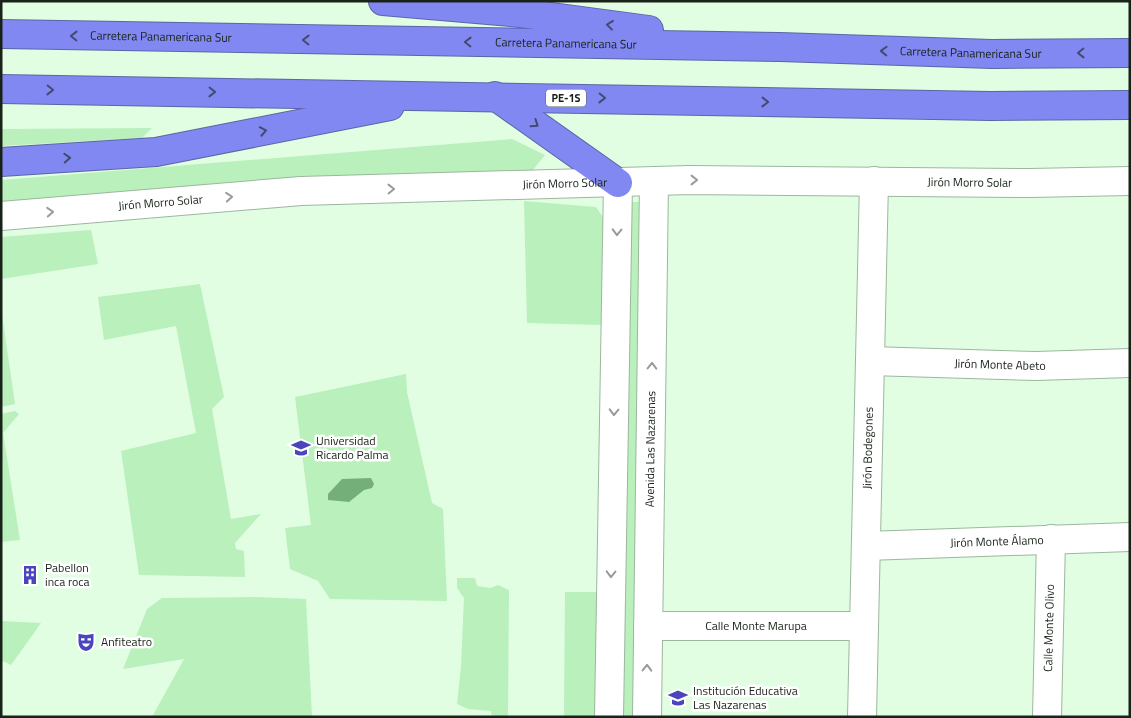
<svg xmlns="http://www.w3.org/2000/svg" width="1131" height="718" font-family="'Titillium Web',sans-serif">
	<rect width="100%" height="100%" fill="#e1fee2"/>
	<!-- green -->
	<g fill="#b9f0bc">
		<polygon points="152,128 142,138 1,146 1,129"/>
		<polygon points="512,139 545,155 533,170 1,204 1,180"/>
		<polygon points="524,201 596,207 604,219 602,325 527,323"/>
		<polygon points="628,202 641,202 633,717 619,717"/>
		<polygon points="91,230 98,264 1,279 1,237"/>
		<polygon points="200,284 224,397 212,409 231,519 261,514 235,543 236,549 244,551 245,577 139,575 121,451 196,433 176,326 104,340 98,297"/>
		<polygon points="1,308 15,404 1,407"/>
		<polygon points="406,374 407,392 432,503 443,509 447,601 330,599 318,581 290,569 285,528 311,525 295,397"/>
		<polygon points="15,411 19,414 3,433 20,540 1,542 1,414"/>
		<polygon points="457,578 475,578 477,586 490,588 498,585 509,590 508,717 492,717 491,711 468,709 457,704 461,666 464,598 457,588"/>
		<polygon points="565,592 597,592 596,717 564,717"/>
		<polygon points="256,597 306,599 312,717 152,717 184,659 123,669 147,609 162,598"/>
		<polygon points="1,621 41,623 11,665 1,660"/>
	</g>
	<!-- water -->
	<polygon fill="#74af79" points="371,478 374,484 372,488 364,490 349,502 328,500 328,494 342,479"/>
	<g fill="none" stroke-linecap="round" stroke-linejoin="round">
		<!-- minor casing -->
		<g stroke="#9cb79d" stroke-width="30">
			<g id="minor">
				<path id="s1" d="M1 216 301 191 689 180 1030 183 1130 181"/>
				<path id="s2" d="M870 361 1036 366 1130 363"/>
				<path id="s3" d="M866 546 1130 537"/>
				<path id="s4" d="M648 626H864"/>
				<polyline points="609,717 618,183"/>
				<path id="s5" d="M647 717 654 182"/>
				<path id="s6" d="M862 717 874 181"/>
				<path id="s7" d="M1047 717 1051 539"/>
			</g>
		</g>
		<!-- highway casing -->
		<g stroke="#5d64a5" stroke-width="30">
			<g id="highway">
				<polyline points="383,1 521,13 649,30"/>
				<path id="s8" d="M1 34 780 47 992 54 1130 53"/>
				<polyline points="1,89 990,106 1130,105"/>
				<polyline points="495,96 618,183"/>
				<polyline points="1,162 156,152 390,106"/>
			</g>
		</g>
		<!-- minor -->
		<use href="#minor" stroke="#fff" stroke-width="28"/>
		<!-- highway -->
		<use href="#highway" stroke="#8288f1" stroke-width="28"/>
	</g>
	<!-- one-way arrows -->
	<defs><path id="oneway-chevron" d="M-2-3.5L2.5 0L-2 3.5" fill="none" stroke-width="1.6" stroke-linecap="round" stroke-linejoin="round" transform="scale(1.25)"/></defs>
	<g stroke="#424b6f">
		<use href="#oneway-chevron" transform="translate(610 25) rotate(-173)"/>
		<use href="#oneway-chevron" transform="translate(74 36) rotate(-179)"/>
		<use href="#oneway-chevron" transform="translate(306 40) rotate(-179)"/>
		<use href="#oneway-chevron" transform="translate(468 42) rotate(-179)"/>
		<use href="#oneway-chevron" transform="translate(884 51) rotate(-178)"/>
		<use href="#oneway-chevron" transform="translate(1081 53) rotate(179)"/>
		<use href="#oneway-chevron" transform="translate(50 90) rotate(1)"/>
		<use href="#oneway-chevron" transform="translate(212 92) rotate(1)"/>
		<use href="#oneway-chevron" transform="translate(602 98) rotate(1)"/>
		<use href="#oneway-chevron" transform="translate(765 102) rotate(1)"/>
		<use href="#oneway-chevron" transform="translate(535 124) rotate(35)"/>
		<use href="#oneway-chevron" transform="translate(263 131) rotate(-11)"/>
		<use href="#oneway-chevron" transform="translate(67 158) rotate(-3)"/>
	</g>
	<g stroke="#979c97">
		<use href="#oneway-chevron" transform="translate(694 180)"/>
		<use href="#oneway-chevron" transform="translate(391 189) rotate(-1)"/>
		<use href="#oneway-chevron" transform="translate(229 197) rotate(-5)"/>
		<use href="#oneway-chevron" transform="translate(50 212) rotate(-4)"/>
		<use href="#oneway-chevron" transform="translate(617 232) rotate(91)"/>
		<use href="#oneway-chevron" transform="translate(652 366) rotate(-89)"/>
		<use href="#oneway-chevron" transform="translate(614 412) rotate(91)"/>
		<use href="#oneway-chevron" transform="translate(611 574) rotate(91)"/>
		<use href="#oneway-chevron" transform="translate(647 668) rotate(-89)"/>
	</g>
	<!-- icons -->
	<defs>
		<g id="university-bare" transform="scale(1.5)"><path d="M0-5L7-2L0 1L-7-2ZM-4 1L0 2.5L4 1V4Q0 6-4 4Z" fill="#4a45bc" stroke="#fff" stroke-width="2.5" paint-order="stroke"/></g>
		<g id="building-bare" transform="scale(1.5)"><path d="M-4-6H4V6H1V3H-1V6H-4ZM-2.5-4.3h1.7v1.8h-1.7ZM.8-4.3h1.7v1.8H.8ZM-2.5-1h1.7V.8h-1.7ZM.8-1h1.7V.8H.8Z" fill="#4a45bc" stroke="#fff" stroke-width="2.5" paint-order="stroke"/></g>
		<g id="theatre-bare" transform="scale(1.5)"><path d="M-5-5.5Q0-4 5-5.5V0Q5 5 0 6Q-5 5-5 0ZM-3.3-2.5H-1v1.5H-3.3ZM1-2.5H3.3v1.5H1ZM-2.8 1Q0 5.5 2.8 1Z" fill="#4a45bc" stroke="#fff" stroke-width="2.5" paint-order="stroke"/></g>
		<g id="school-bare" transform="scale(1.5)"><path d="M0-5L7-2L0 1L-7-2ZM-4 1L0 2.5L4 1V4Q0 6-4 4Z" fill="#4a45bc" stroke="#fff" stroke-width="2.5" paint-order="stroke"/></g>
	</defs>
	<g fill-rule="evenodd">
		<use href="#university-bare" x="301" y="448"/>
		<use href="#building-bare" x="30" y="575"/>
		<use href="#theatre-bare" x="86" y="642"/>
		<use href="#school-bare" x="678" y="698"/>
	</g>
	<g text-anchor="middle" stroke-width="5" stroke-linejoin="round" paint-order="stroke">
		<!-- shield labels -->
		<rect fill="#fff" stroke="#5d645d" stroke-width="1" x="546" y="89.5" width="40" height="17" rx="4"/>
		<g font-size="11" font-weight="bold" fill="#182218">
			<text x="566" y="102">PE-1S</text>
		</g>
		<!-- street labels -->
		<g font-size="12" fill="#182218" stroke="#fff">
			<text dy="4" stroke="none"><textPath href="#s8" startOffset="160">Carretera Panamericana Sur</textPath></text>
			<text dy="4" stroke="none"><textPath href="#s8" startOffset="565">Carretera Panamericana Sur</textPath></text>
			<text dy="4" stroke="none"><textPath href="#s8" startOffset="970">Carretera Panamericana Sur</textPath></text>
			<text dy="4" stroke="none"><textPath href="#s1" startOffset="970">Jirón Morro Solar</textPath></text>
			<text dy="4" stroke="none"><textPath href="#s1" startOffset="565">Jirón Morro Solar</textPath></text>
			<text dy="4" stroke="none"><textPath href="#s1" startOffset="160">Jirón Morro Solar</textPath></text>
			<text dy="4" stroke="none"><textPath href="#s2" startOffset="130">Jirón Monte Abeto</textPath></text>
			<text dy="4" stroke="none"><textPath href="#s5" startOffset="268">Avenida Las Nazarenas</textPath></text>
			<text dy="4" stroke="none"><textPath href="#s6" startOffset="269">Jirón Bodegones</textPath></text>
			<text dy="4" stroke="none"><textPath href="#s3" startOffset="131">Jirón Monte Álamo</textPath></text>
			<text dy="4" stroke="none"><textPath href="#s4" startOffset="108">Calle Monte Marupa</textPath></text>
			<text dy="4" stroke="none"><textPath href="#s7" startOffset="89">Calle Monte Olivo</textPath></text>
		</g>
		<!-- poi labels -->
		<g font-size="12" fill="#182218" stroke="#fff" text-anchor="start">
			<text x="316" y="445">Universidad<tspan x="316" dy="14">Ricardo Palma</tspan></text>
			<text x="45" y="572">Pabellon<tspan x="45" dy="14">inca roca</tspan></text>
			<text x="101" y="646">Anfiteatro</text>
			<text x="693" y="695">Institución Educativa<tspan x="693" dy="14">Las Nazarenas</tspan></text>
		</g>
	</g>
	<!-- border -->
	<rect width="1131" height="718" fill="none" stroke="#182218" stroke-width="5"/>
</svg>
